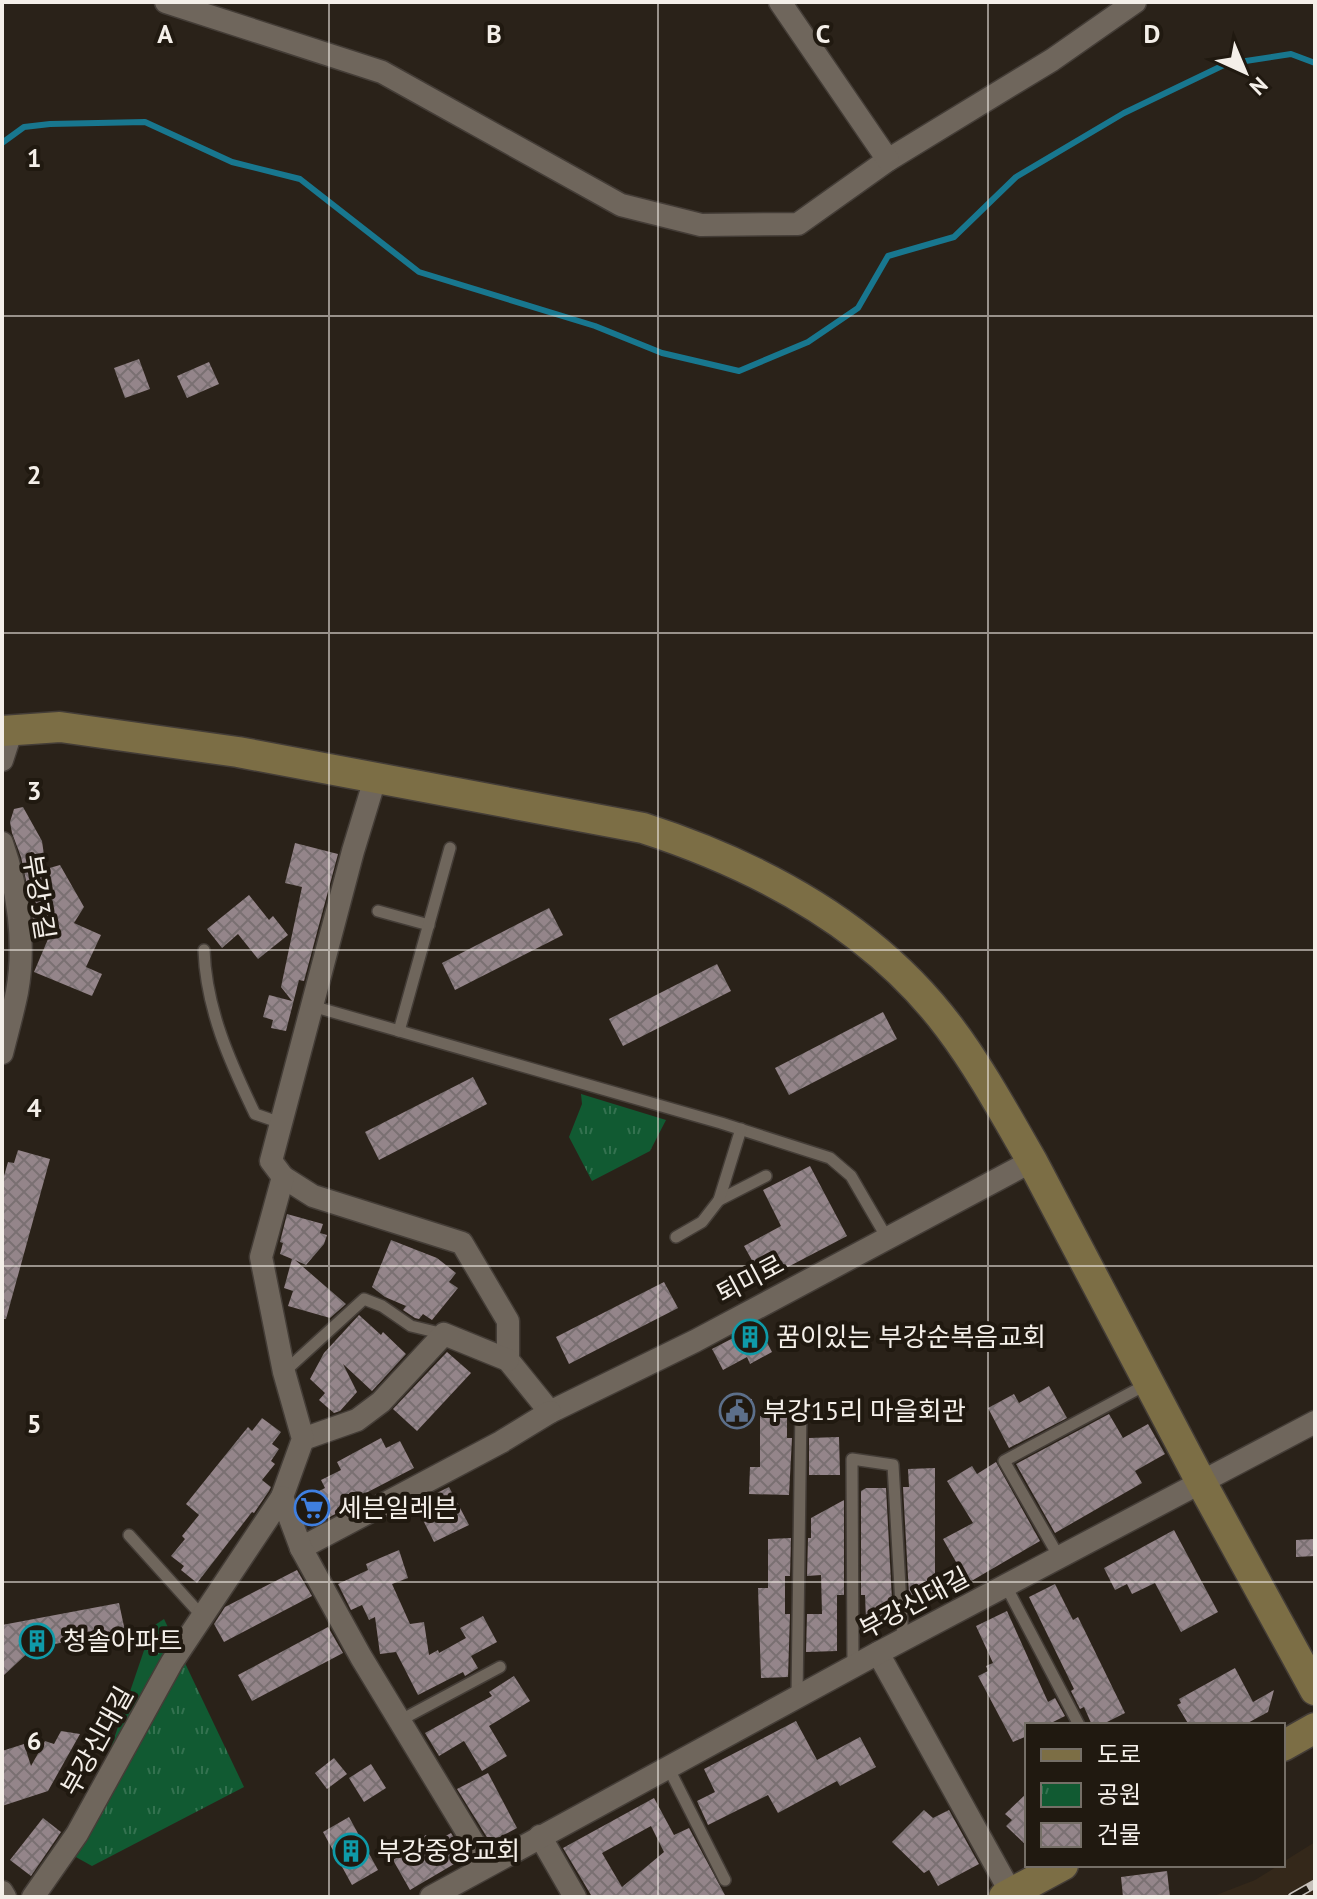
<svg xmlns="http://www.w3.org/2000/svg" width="1317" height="1899" font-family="'PT Sans','Noto Sans KR',sans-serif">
	<defs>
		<pattern id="park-tufts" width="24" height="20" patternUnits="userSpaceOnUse" patternTransform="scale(2)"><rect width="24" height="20" fill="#115a32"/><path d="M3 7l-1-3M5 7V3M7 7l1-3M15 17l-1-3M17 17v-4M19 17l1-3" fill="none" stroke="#347250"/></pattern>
		<pattern id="building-cross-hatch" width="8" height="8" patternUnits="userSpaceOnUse" patternTransform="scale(2)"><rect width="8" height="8" fill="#94858a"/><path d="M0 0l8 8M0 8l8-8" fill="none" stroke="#7a7072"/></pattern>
	</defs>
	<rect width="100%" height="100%" fill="#2a2219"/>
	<!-- built -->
	<polygon fill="#34281a" points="1315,1842 1315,1897 1211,1897 1255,1880 1279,1865 1283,1865 1283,1862"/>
	<!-- park -->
	<g fill="url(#park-tufts)">
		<polygon points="581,1094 666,1120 650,1151 592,1181 569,1137 582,1104"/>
		<polygon points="164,1619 244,1787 92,1866 74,1856 152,1627"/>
	</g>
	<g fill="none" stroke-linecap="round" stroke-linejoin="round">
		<!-- stream -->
		<polyline stroke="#18778f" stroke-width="6" points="2,143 24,127 50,124 145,122 232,162 300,179 419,272 595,326 662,353 739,371 808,342 858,308 888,256 954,237 1016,177 1124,113 1226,64 1291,54 1315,63"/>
	</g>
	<!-- building -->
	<g fill="url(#building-cross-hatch)" fill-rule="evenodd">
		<polygon points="139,359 150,389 125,398 114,368"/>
		<polygon points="209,362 219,384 187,398 177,376"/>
		<polygon points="23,807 42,841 46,869 60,865 84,907 74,923 101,935 86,967 102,974 92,996 34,972 48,939 34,933 37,924 33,922 32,908 35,901 30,899 21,857 12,833 10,822 14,809"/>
		<polygon points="295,843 338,854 304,981 299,980 286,1031 271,1028 273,1020 263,1017 269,995 292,1001 281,987 302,887 285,883"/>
		<polygon points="249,895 269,920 273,916 288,935 258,959 238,934 222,948 207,929"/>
		<polygon points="549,908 563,935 455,990 442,963"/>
		<polygon points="717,964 731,991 623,1046 609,1019"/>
		<polygon points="883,1012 897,1039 789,1095 775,1068"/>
		<polygon points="473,1077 487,1104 379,1160 365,1132"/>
		<polygon points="18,1150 50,1159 6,1319 2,1319 2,1183 8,1162 14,1163"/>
		<polygon points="810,1166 847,1236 763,1280 744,1246 781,1226 763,1190"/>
		<polygon points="287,1214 323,1224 320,1233 327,1235 324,1244 306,1265 295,1260 346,1304 330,1318 288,1306 293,1291 284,1288 292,1259 280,1254 283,1243 280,1242"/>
		<polygon points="391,1240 437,1258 456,1273 449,1282 458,1288 432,1320 423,1314 419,1319 415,1318 403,1310 406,1306 385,1297 372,1287"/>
		<polygon points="664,1282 678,1308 569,1364 556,1337"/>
		<polygon points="359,1315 381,1335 383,1332 406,1354 372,1391 343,1364 357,1392 340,1411 334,1413 319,1400 325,1393 310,1379 324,1353"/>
		<polygon points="758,1325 772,1352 750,1364 747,1357 723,1370 712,1349"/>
		<polygon points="447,1352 471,1373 417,1431 393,1409"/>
		<polygon points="1049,1386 1067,1418 1009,1448 988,1408 1014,1394 1019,1403"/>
		<polygon points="724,1398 752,1399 751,1423 723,1422"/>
		<polygon points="1109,1414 1123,1438 1148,1424 1165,1454 1135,1471 1142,1483 1055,1533 1016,1464"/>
		<polygon points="760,1416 787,1416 787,1438 792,1438 789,1495 749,1494 750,1467 760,1467"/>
		<polygon points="262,1418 281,1432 272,1444 279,1449 271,1461 275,1464 262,1480 271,1487 269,1491 254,1513 252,1512 197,1583 181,1570 184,1566 171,1556 185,1539 182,1536 199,1515 186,1504 248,1427 252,1431"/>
		<polygon points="839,1437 840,1475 809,1475 809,1438"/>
		<polygon points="381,1438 386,1448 400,1441 414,1468 337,1508 339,1512 313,1526 304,1508 307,1497 325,1488 321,1480 341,1470 337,1462"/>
		<polygon points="996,1462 1040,1541 968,1583 943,1539 973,1523 947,1481 972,1466 977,1474"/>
		<polygon points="935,1468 935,1595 909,1595 903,1487 909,1487 908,1469"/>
		<polygon points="449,1487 469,1525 434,1542 415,1504"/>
		<polygon points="866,1488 886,1488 893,1619 866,1619 865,1595 861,1595 861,1491"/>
		<polygon points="844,1500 844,1595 837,1595 837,1651 806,1652 807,1614 822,1614 821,1575 807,1576 808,1538 811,1538 811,1518"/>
		<polygon points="1174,1530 1218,1612 1181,1632 1155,1583 1132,1594 1127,1584 1115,1590 1104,1568"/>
		<polygon points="791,1538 790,1576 785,1576 785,1614 790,1614 788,1677 761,1678 758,1588 768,1588 768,1539"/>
		<polygon points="1315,1539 1315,1556 1296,1557 1296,1540"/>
		<polygon points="399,1550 408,1578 392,1584 410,1624 424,1622 429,1655 438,1650 439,1653 466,1638 460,1628 483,1616 497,1642 471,1656 478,1668 465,1676 463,1672 418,1695 396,1652 380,1654 375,1617 369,1620 362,1605 351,1610 338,1584 368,1570 366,1564"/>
		<polygon points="297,1570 312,1596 224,1642 214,1624 225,1607"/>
		<polygon points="1055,1584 1073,1620 1078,1617 1125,1713 1101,1725 1092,1725 1084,1707 1080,1709 1071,1691 1074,1689 1029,1597"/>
		<polygon points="119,1603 125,1631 33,1648 2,1677 2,1625"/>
		<polygon points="1007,1611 1048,1702 1055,1698 1065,1716 1047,1725 1027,1725 1027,1736 1013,1742 978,1676 988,1671 986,1666 993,1663 976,1626"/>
		<polygon points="328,1627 343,1653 252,1701 238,1675"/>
		<polygon points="1235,1668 1253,1702 1274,1690 1268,1712 1244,1725 1189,1725 1177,1705 1181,1703 1179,1699"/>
		<polygon points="514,1676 530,1701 489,1726 507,1756 482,1771 464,1741 439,1756 425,1733 492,1696 489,1692"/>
		<polygon points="796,1721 817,1760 860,1737 876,1767 840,1786 837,1781 778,1813 768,1795 708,1825 697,1801 715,1792 704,1769"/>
		<polygon points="61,1731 80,1734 48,1791 2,1806 2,1751 24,1744 31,1766 45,1741 54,1744"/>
		<polygon points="334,1758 347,1774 327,1789 315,1773"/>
		<polygon points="371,1764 386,1788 364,1802 349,1778"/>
		<polygon points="488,1773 517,1828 490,1842 457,1789"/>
		<polygon points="1027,1793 1027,1846 1006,1826 1012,1820 1005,1814"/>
		<path d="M654 1798 674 1835 689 1828 726 1897H589L591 1895 563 1848ZM651 1826 664 1852 622 1887 602 1853Z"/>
		<polygon points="924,1810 933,1818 949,1810 979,1864 938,1886 929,1870 924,1873 892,1842"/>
		<polygon points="349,1817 378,1870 352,1885 323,1832"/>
		<polygon points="43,1818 61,1832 31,1876 10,1860"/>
		<polygon points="451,1833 466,1857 410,1890 393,1860 413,1848 411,1844 426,1835 431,1844"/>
		<polygon points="1167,1871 1170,1897 1123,1897 1121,1877"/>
	</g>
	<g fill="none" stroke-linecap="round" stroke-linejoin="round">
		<!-- lane casing -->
		<g stroke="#443d37" stroke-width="14">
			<g id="lane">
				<polyline points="378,911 429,925"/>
				<path d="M204 950C206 1009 230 1062 255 1114L281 1123"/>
				<polyline points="312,1006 721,1123 830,1158 851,1176 887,1238"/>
				<polyline points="399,1031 450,848"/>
				<polyline points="719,1200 766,1176"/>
				<polyline points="676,1237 702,1222 719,1200 741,1129"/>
				<polyline points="284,1372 364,1299 382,1306 411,1326 444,1334"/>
				<polyline points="129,1535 202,1616"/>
				<polyline points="1059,1557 1004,1461 1149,1383"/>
				<polyline points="1006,1586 1079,1725"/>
				<polyline points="853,1667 852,1459 893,1465 903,1640"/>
				<polyline points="797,1697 801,1407"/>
				<polyline points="399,1721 500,1667"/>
				<polyline points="668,1767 725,1880"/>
			</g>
		</g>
		<!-- street casing -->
		<g stroke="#443d37" stroke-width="25">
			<g id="street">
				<polyline points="166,2 382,72 621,205 701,225 798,224 888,160 1052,60 1135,2"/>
				<polyline points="780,2 888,160"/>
				<polyline points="2,760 12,729"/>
				<path d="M2 843C18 889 26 943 17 992 13 1012 7 1033 2 1053"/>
				<polyline points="283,1177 313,1196 462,1243 508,1321 508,1360 550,1412 695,1341 1032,1161"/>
				<polyline points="303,1439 357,1420 381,1402 444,1334 508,1360"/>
				<polyline points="282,1497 303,1439 284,1372 261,1257 283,1177 271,1161 353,851 375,779"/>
				<polyline points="301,1548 501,1442 550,1412"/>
				<polyline points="878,1653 1011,1893"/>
				<polyline points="540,1836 575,1897"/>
				<polyline points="2,1892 5,1897"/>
				<polyline points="33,1897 77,1834 172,1662 282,1497 301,1548 361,1657 487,1865"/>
				<polyline points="431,1897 878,1653 1315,1422"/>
			</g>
		</g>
		<!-- secondary casing -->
		<g stroke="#443d37" stroke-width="33">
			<g id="secondary">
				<path d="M2 731 60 727 238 752 643 828C760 866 874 927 949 1027 980 1068 1006 1116 1032 1161L1201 1482 1315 1690"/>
				<polyline points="1283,1746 1315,1728"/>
				<polyline points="1004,1897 1063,1865"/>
			</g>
		</g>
		<!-- lane -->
		<use href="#lane" stroke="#6f665c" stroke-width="11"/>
		<!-- street -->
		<use href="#street" stroke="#6f665c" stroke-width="22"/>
		<!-- secondary -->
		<use href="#secondary" stroke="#7c6e45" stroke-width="30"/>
		<!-- rail casing -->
		<g stroke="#c7c1bb" stroke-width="9">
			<polyline id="rail" points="1292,1897 1315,1884"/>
		</g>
		<!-- rail -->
		<use href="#rail" stroke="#201910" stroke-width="6" stroke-dasharray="18" stroke-linecap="butt"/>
	</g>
	<!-- grid -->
	<path fill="none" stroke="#f4efe9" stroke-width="2" stroke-opacity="0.55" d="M329 2V1897M658 2V1897M988 2V1897M2 316H1315M2 633H1315M2 950H1315M2 1266H1315M2 1582H1315"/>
	<!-- icons -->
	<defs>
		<g id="building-ring" transform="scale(1.8)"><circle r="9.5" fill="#201910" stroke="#0f9aa8" stroke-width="1.5"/><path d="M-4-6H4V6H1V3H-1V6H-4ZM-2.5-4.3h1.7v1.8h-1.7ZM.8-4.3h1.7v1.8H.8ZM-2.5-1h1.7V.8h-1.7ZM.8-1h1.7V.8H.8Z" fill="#0f9aa8"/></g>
		<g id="civic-ring" transform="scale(1.8)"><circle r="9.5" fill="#201910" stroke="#5c6f8a" stroke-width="1.5"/><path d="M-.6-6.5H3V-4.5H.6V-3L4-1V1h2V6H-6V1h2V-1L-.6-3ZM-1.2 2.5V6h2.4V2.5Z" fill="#5c6f8a"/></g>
		<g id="supermarket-ring" transform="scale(1.8)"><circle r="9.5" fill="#201910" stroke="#3f7fe0" stroke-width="1.5"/><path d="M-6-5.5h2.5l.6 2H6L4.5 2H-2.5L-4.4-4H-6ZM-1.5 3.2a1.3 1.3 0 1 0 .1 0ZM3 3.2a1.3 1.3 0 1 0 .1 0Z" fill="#3f7fe0"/></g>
	</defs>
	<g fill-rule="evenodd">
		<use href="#building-ring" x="750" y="1337"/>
		<use href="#civic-ring" x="737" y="1411"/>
		<use href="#supermarket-ring" x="312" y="1508"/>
		<use href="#building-ring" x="37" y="1641"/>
		<use href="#building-ring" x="351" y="1851"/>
	</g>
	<g text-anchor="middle" stroke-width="8" stroke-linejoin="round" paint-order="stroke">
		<!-- street labels -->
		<g font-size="26" fill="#f4efe9" stroke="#201910">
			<text transform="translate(39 897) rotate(81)" y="9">부강3길</text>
			<text transform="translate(750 1279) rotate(-28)" y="9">퇴미로</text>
			<text transform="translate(914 1603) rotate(-28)" y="9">부강신대길</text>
			<text transform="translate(97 1741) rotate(-61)" y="9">부강신대길</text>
		</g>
		<!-- poi labels -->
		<g font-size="26" fill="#f4efe9" stroke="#201910" text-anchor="start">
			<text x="776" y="1346">꿈이있는 부강순복음교회</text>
			<text x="763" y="1420">부강15리 마을회관</text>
			<text x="338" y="1517">세븐일레븐</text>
			<text x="63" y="1650">청솔아파트</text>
			<text x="377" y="1860">부강중앙교회</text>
		</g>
	</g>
	<g font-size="26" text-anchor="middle" font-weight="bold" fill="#f4efe9" stroke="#201910" stroke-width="8" stroke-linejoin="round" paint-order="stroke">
		<text x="165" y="43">A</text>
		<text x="494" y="43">B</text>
		<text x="823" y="43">C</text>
		<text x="1152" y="43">D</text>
		<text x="34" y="167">1</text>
		<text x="34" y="484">2</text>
		<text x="34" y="800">3</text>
		<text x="34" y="1117">4</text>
		<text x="34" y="1433">5</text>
		<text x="34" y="1750">6</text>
	</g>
	<!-- border -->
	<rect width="1317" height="1899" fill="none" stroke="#f4efe9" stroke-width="8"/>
	<!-- legend -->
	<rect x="1025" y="1723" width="260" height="144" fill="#201910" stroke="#756f67" stroke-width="2"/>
	<rect x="1041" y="1749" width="40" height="12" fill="#7c6e45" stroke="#756f67" stroke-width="2"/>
	<text x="1097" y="1763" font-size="24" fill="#f4efe9">도로</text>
	<rect x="1041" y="1783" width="40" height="24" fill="url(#park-tufts)" stroke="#756f67" stroke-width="2"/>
	<text x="1097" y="1803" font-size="24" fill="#f4efe9">공원</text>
	<rect x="1041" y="1823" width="40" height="24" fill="url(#building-cross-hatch)" stroke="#756f67" stroke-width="2"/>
	<text x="1097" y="1843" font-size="24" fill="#f4efe9">건물</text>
	<!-- north arrow -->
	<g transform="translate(1245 72) rotate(136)" stroke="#201910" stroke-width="6" paint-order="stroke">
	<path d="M0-6L14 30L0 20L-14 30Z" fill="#f4efe9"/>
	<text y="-12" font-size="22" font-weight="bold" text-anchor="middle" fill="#f4efe9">N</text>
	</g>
</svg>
